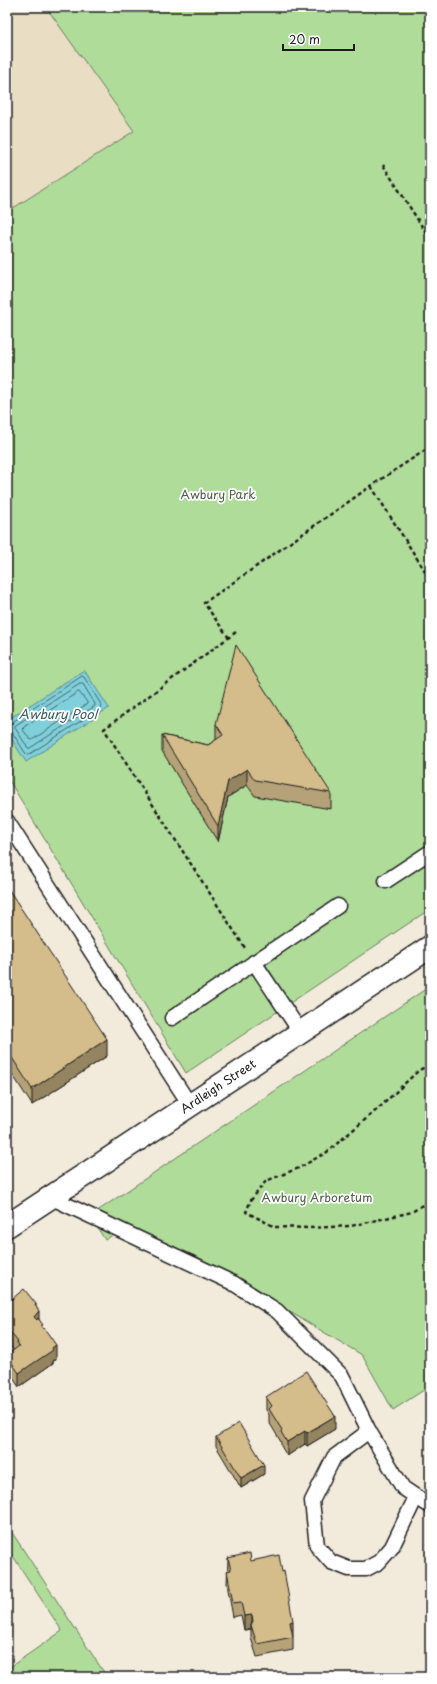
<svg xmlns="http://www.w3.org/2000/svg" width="437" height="1684" font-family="'Playpen Sans',sans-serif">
	<rect width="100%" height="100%" fill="#f2ebdc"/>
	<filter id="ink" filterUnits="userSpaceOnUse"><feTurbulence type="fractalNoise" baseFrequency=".025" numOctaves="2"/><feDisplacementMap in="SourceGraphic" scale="8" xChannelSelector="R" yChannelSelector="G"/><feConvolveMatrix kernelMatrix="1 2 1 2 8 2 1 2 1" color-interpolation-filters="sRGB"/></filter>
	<g filter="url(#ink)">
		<!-- built -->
		<polygon fill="#e9ddc4" points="7,7 46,7 134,131 7,212"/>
		<!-- green -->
		<g fill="#b0dc9a" stroke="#667c5b">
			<polygon points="46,7 430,7 430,909 186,1073 7,777 7,212 134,131"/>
			<polygon points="430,986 430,1386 393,1410 362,1355 198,1257 119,1231 105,1240 90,1216"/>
			<polygon points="7,1525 107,1677 7,1677 7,1669 62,1631 7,1547"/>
		</g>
		<!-- water -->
		<polygon fill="#80d0db" stroke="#58888f" points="84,670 109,708 26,762 7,732 7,720"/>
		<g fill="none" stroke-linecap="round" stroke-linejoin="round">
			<!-- shore -->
			<g stroke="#446468" stroke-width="1">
				<polygon points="80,684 83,684 95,704 95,706 30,748 28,748 15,728 15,726"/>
				<polygon points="79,692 87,702 87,704 32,740 30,739 23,730 24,727"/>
				<polyline points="7,723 11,723 82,676 84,677 102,706 101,708 28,755 26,754 12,732 7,730"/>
			</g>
			<!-- service casing -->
			<g stroke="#1c1c1c" stroke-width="17">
				<g id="service">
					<polyline points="7,821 190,1105"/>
					<polyline points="386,881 430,852"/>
					<polyline points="254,962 301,1033"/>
					<polyline points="172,1018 338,906"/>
					<polyline points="50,1197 233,1283 277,1311 342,1376 369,1431 403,1488 430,1506"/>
					<polyline points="369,1431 334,1457 312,1501 317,1546 331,1562 349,1569 366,1569 379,1562 392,1547 416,1497"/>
				</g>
			</g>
			<!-- minor casing -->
			<g stroke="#1c1c1c" stroke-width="25">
				<g id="minor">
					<path id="s1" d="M7 1226 430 947"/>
				</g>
			</g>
			<!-- path -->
			<g stroke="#1c1c1c" stroke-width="2.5" stroke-dasharray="4 3" stroke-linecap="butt">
				<polyline points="383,165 430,239"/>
				<polyline points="371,486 430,579"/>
				<polyline points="236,632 104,729 245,948"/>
				<polyline points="229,638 204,603 371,486 430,447"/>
				<polyline points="430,1065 419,1070 380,1107 327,1152 299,1168 266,1181 251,1200 246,1212 275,1227 309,1228 351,1226 412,1212 430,1200"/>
			</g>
			<!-- service -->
			<use href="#service" stroke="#fff" stroke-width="14"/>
			<!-- minor -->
			<use href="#minor" stroke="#fff" stroke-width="22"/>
		</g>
		<!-- wall -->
		<g fill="#b6a278" stroke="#1c1c1c">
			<polygon points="216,724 331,793 331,809 255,796 247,785 228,797 218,842 162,751 162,735 208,745 216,740"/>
			<polygon points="7,887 107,1056 32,1105 7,1066"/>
			<polygon points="7,1303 36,1307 39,1320 43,1329 56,1359 53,1361 53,1363 19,1387 7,1369 7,1355 14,1350 9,1345 7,1347"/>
			<polygon points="266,1397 335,1429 307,1446 305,1444 287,1456 281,1446 281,1442 269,1422 269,1414 266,1410"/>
			<polygon points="216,1437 264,1474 241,1488 216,1446"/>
			<polygon points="228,1558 251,1561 293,1635 293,1650 257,1657 251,1638 251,1629 244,1630 241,1615 233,1617 227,1584"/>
		</g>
		<!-- shaded-wall -->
		<g fill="#948461" stroke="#1c1c1c">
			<polygon points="247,769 247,785 228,797 218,842 218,826 228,781"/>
			<polygon points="107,1039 107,1056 32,1105 32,1089"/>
			<polygon points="36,1304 36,1314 39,1311 39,1325 34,1330 35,1305"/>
			<polygon points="9,1331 9,1345 7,1347 7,1333"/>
			<polygon points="56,1345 56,1359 53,1361 53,1363 19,1387 19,1373"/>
			<polygon points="335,1416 335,1429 307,1446 307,1433"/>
			<polygon points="305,1431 305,1444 287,1456 287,1442"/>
			<polygon points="264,1465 264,1474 241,1488 241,1478"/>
			<polygon points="252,1615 252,1628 251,1625 251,1629 244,1630 244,1616"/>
			<polygon points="293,1621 293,1635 290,1635 290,1622"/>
		</g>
		<!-- building -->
		<g fill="#d4bc8b" stroke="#1c1c1c">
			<polygon points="236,645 331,793 255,780 247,769 228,781 218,826 162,735 208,745 223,735 216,724"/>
			<polygon points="7,887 107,1039 32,1089 7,1050"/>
			<polygon points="24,1289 36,1304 35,1305 39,1311 34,1317 37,1320 38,1318 43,1325 41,1326 43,1329 44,1328 56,1345 52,1348 53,1350 19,1373 7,1356 7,1355 19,1346 17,1342 18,1342 9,1331 7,1333 7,1303"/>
			<polygon points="306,1371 335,1416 307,1433 305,1431 287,1442 281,1432 282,1430 269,1409 272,1406 266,1397"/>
			<polygon points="239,1423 264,1465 241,1478 216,1437"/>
			<polygon points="250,1553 251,1561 279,1555 282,1572 284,1571 293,1621 290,1622 293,1637 257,1644 251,1625 253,1621 252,1615 244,1616 241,1602 233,1603 227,1571 231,1570 228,1558"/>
		</g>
	</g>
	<g text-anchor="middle" stroke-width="3.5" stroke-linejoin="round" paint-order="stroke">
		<!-- park labels -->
		<g font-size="12" fill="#505f48" stroke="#fff">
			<text x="218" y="499">Awbury Park</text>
			<text x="317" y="1202">Awbury Arboretum</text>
		</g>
		<!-- street labels -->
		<g font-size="12" fill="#1c1c1c" stroke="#fff">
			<text dy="4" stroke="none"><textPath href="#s1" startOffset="253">Ardleigh Street</textPath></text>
		</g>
		<!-- water labels -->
		<g font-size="13" font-style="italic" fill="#3f5b5f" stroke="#fff">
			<text x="58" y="719">Awbury Pool</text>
		</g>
	</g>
	<!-- margin -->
	<rect width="437" height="1684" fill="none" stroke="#fff" stroke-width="24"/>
	<rect x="12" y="12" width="413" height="1660" fill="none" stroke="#1c1c1c" stroke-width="1.5" filter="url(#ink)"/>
	<!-- scale -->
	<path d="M283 44v6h71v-6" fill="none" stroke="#1c1c1c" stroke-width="2"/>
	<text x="289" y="44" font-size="12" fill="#1c1c1c" stroke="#ffffff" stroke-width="3" paint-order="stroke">20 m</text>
</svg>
